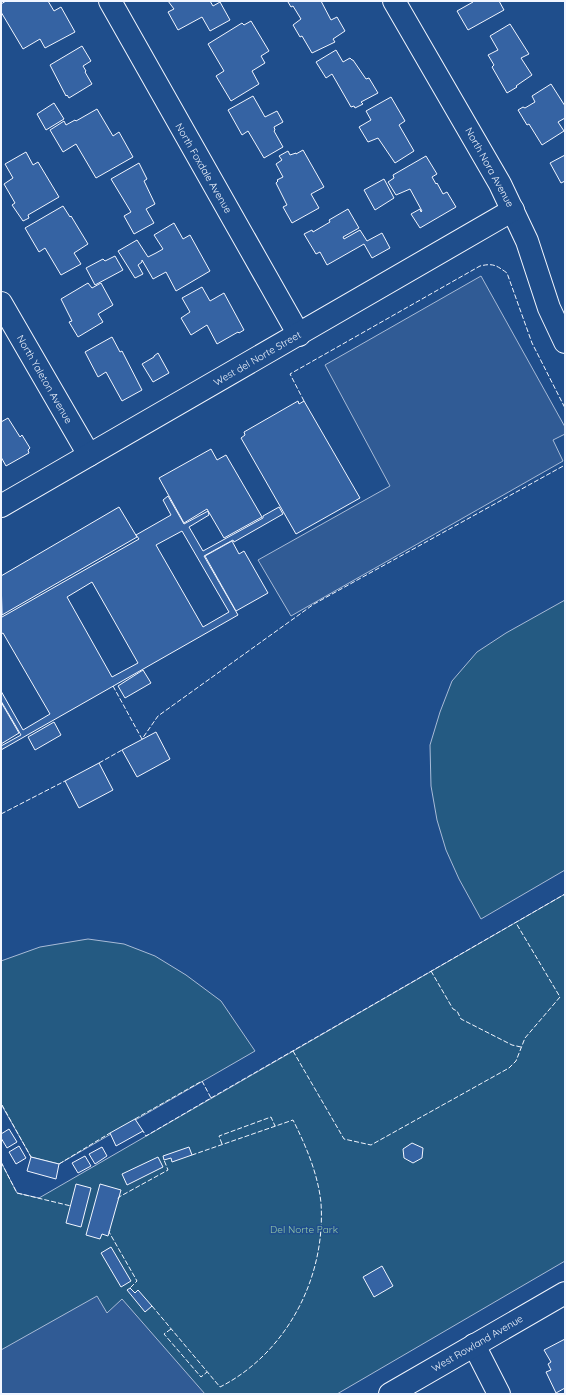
<svg xmlns="http://www.w3.org/2000/svg" width="566" height="1395" font-family="Quicksand,sans-serif">
	<rect width="100%" height="100%" fill="#1f4e8c"/>
	<!-- green -->
	<g fill="#245a82" stroke="#a8bbd7">
		<polygon points="565,600 565,870 481,919 459,879 446,850 437,820 431,786 430,745 440,712 452,681 477,652 506,633"/>
		<polygon points="565,894 565,1261 337,1394 1,1394 1,1162 17,1193 39,1198"/>
		<polygon points="88,939 124,944 155,956 186,975 221,1001 255,1051 59,1164 31,1157 1,1104 1,961 40,947"/>
	</g>
	<!-- parking -->
	<g fill="#305b95" stroke="#a8bbd7">
		<polygon points="481,276 565,427 565,434 553,440 563,461 291,616 258,560 390,486 325,365"/>
		<polygon points="97,1296 107,1313 122,1299 205,1394 1,1394 1,1350"/>
	</g>
	<!-- building -->
	<g fill="#3563a3" stroke="#f2f6ff" fill-rule="evenodd">
		<polygon points="6,1 48,1 54,11 61,7 75,32 45,48 40,39 23,49 1,12 1,4"/>
		<polygon points="168,1 210,1 213,6 220,2 230,20 210,31 202,17 178,30 168,12 174,9"/>
		<polygon points="289,1 321,1 331,20 337,17 345,31 333,39 335,42 312,53 302,36 300,37 293,25 301,19 293,6 291,7 288,2"/>
		<polygon points="472,1 499,1 504,10 468,30 457,11 473,2"/>
		<polygon points="251,21 269,51 261,56 265,63 252,71 259,84 231,101 216,76 224,71 208,44 242,23 244,25"/>
		<polygon points="510,24 529,54 521,58 532,75 516,86 517,87 507,93 492,67 494,65 488,55 498,50 490,36"/>
		<polygon points="82,46 91,61 83,66 86,71 85,72 92,84 69,98 67,95 66,96 50,65"/>
		<polygon points="336,50 343,62 350,58 352,60 353,60 366,79 369,78 378,93 361,102 363,104 355,108 354,106 351,107 332,74 326,78 316,62"/>
		<polygon points="551,84 565,106 565,118 558,122 564,131 542,145 529,124 527,125 518,110 523,107 525,108 535,102 532,96"/>
		<polygon points="253,96 265,117 277,111 283,122 274,127 275,130 274,131 283,147 264,158 248,131 242,135 228,110"/>
		<polygon points="391,97 405,121 399,125 414,151 395,163 378,138 368,142 359,127 371,120 366,111"/>
		<polygon points="54,103 64,119 46,130 37,114"/>
		<polygon points="97,109 113,136 119,132 133,157 96,178 76,144 63,152 50,130 64,121 66,125 75,120 76,121"/>
		<polygon points="303,150 324,187 311,194 319,208 292,223 283,207 287,205 276,183 278,181 277,180 283,177 276,164 282,160 279,156 288,151 290,155 296,153 296,154"/>
		<polygon points="26,152 33,165 38,162 59,197 28,215 29,218 23,221 12,205 15,203 4,184 13,178 5,164"/>
		<polygon points="565,155 565,181 561,183 550,163"/>
		<polygon points="426,156 437,174 432,177 436,184 437,183 443,194 447,192 456,207 420,228 411,214 420,209 421,212 422,211 410,189 396,195 388,182 394,178 393,175"/>
		<polygon points="139,163 147,179 144,181 155,204 146,209 154,223 134,234 124,216 131,212 111,179"/>
		<polygon points="384,179 394,198 375,210 364,190"/>
		<polygon points="63,206 70,217 71,216 88,244 74,253 81,264 61,275 45,248 39,252 25,228"/>
		<polygon points="348,209 359,228 343,237 344,239 360,230 367,241 382,233 390,248 372,258 364,244 327,265 320,252 316,254 304,234 312,230 313,232 330,222 329,220"/>
		<polygon points="174,223 183,239 190,235 210,271 176,291 166,272 153,279 142,260 142,262 138,265 143,274 135,278 118,251 137,240 148,257 156,253 163,249 154,235"/>
		<polygon points="115,256 123,270 95,285 86,268 103,259 105,261"/>
		<polygon points="88,283 92,288 101,283 113,305 98,314 103,322 78,337 69,322 72,321 61,299"/>
		<polygon points="202,287 210,301 224,293 244,330 239,333 238,332 217,344 207,325 191,335 181,318 190,312 182,298"/>
		<polygon points="112,337 120,352 122,351 142,390 122,401 106,372 98,377 85,352"/>
		<polygon points="158,353 169,373 153,382 142,364 154,357 154,356"/>
		<polygon points="298,401 299,404 304,401 360,498 296,534 241,438 245,435 244,432"/>
		<polygon points="8,418 20,437 22,435 30,448 28,450 29,453 6,466 1,457 1,422"/>
		<polygon points="211,449 217,460 226,455 262,517 224,538 207,509 184,523 159,478"/>
		<path d="M168 496 184 524 208 511 209 515 189 527 203 551 263 518V516L279 507 283 514 234 542 233 540 204 556 238 615 1 750V746L21 735 1 701V691L23 730 50 714 3 633 1 634V616L2 617 139 539 136 535 171 515 163 500ZM182 531 229 612 203 627 156 545ZM92 582 138 663 112 677 67 597Z"/>
		<polygon points="119,507 137,537 2,615 1,576"/>
		<polygon points="232,541 239,554 244,551 268,593 236,611 205,556"/>
		<polygon points="143,670 151,683 125,698 118,686"/>
		<polygon points="1,702 19,733 1,744"/>
		<polygon points="54,722 61,735 35,750 28,737"/>
		<polygon points="156,732 170,759 137,777 122,750"/>
		<polygon points="99,763 113,790 79,808 65,781"/>
		<polygon points="135,1119 143,1131 116,1146 110,1133"/>
		<polygon points="9,1129 17,1142 7,1148 1,1138 1,1134"/>
		<polygon points="412,1143 423,1148 422,1158 413,1163 404,1158 403,1149"/>
		<polygon points="19,1146 26,1158 16,1164 9,1152"/>
		<polygon points="102,1147 107,1156 95,1164 89,1154"/>
		<polygon points="189,1147 192,1155 172,1162 171,1158 164,1160 163,1156"/>
		<polygon points="85,1156 91,1166 78,1173 72,1163"/>
		<polygon points="31,1157 59,1164 56,1179 27,1171"/>
		<polygon points="158,1157 163,1167 127,1185 122,1174"/>
		<polygon points="76,1184 91,1188 81,1227 66,1223"/>
		<polygon points="100,1184 121,1190 108,1236 102,1234 100,1239 86,1235"/>
		<polygon points="111,1247 131,1281 121,1287 101,1253"/>
		<polygon points="382,1266 393,1286 374,1297 363,1277"/>
		<polygon points="130,1288 135,1293 138,1290 152,1306 145,1312 127,1290"/>
		<polygon points="565,1339 565,1388 556,1393 546,1372 551,1370 548,1364 551,1362 544,1350"/>
	</g>
	<g fill="none" stroke-linecap="round" stroke-linejoin="round">
		<!-- minor casing -->
		<g stroke="#f2f6ff" stroke-width="24">
			<g id="minor">
				<polyline points="110,1 299,335"/>
				<polyline points="394,1 500,184 527,241 549,308 565,342"/>
				<polyline points="1,303 89,455"/>
				<polyline points="1,506 513,210"/>
				<polyline points="474,1345 499,1394"/>
				<polyline points="390,1394 565,1293"/>
			</g>
		</g>
		<!-- minor -->
		<use href="#minor" stroke="#1f4e8c" stroke-width="22"/>
		<!-- fence -->
		<g stroke="#f2f6ff" stroke-width="1" stroke-dasharray="5 2" stroke-linecap="butt">
			<path d="M304 401 290 374 480 266C493 263 496 265 507 273L532 343 565 408"/>
			<polyline points="113,686 142,739 158,716 314,604 565,465"/>
			<polyline points="99,763 122,750"/>
			<polyline points="1,814 65,781"/>
			<polyline points="431,971 453,1009 457,1011 461,1019 512,1045 521,1047"/>
			<polyline points="293,1051 344,1139 371,1145 509,1068 516,1061 525,1038 560,997 516,923"/>
			<polyline points="211,1098 565,894"/>
			<polyline points="2,1105 31,1157"/>
			<polyline points="135,1119 202,1081 211,1098 146,1136 143,1131"/>
			<polyline points="222,1144 219,1136 271,1117 275,1126"/>
			<polyline points="1,1162 17,1193 71,1206"/>
			<polyline points="59,1164 110,1133"/>
			<polyline points="118,1199 119,1197 168,1170 164,1160"/>
			<polyline points="110,1230 109,1232 137,1281 130,1288"/>
			<path d="M152 1306 220 1387C287 1353 326 1277 321 1203 318 1174 306 1146 293 1120L192 1155"/>
			<polyline points="171,1329 164,1334 201,1377 207,1372"/>
		</g>
	</g>
	<g text-anchor="middle" stroke-width="3" stroke-linejoin="round" paint-order="stroke">
		<!-- street labels -->
		<g font-size="10" fill="#f2f6ff" stroke="#1f4e8c">
			<text transform="translate(490 167) rotate(61)" y="4">North Nora Avenue</text>
			<text transform="translate(204 168) rotate(60)" y="4">North Foxdale Avenue</text>
			<text transform="translate(257 358) rotate(-30)" y="4">West del Norte Street</text>
			<text transform="translate(45 379) rotate(60)" y="4">North Yaleton Avenue</text>
			<text transform="translate(477 1343) rotate(-30)" y="4">West Rowland Avenue</text>
		</g>
		<!-- park labels -->
		<g font-size="10" fill="#97c8a6" stroke="#1f4e8c">
			<text x="304" y="1233">Del Norte Park</text>
		</g>
	</g>
	<!-- border -->
	<rect width="566" height="1395" fill="none" stroke="#f2f6ff" stroke-width="4"/>
</svg>
